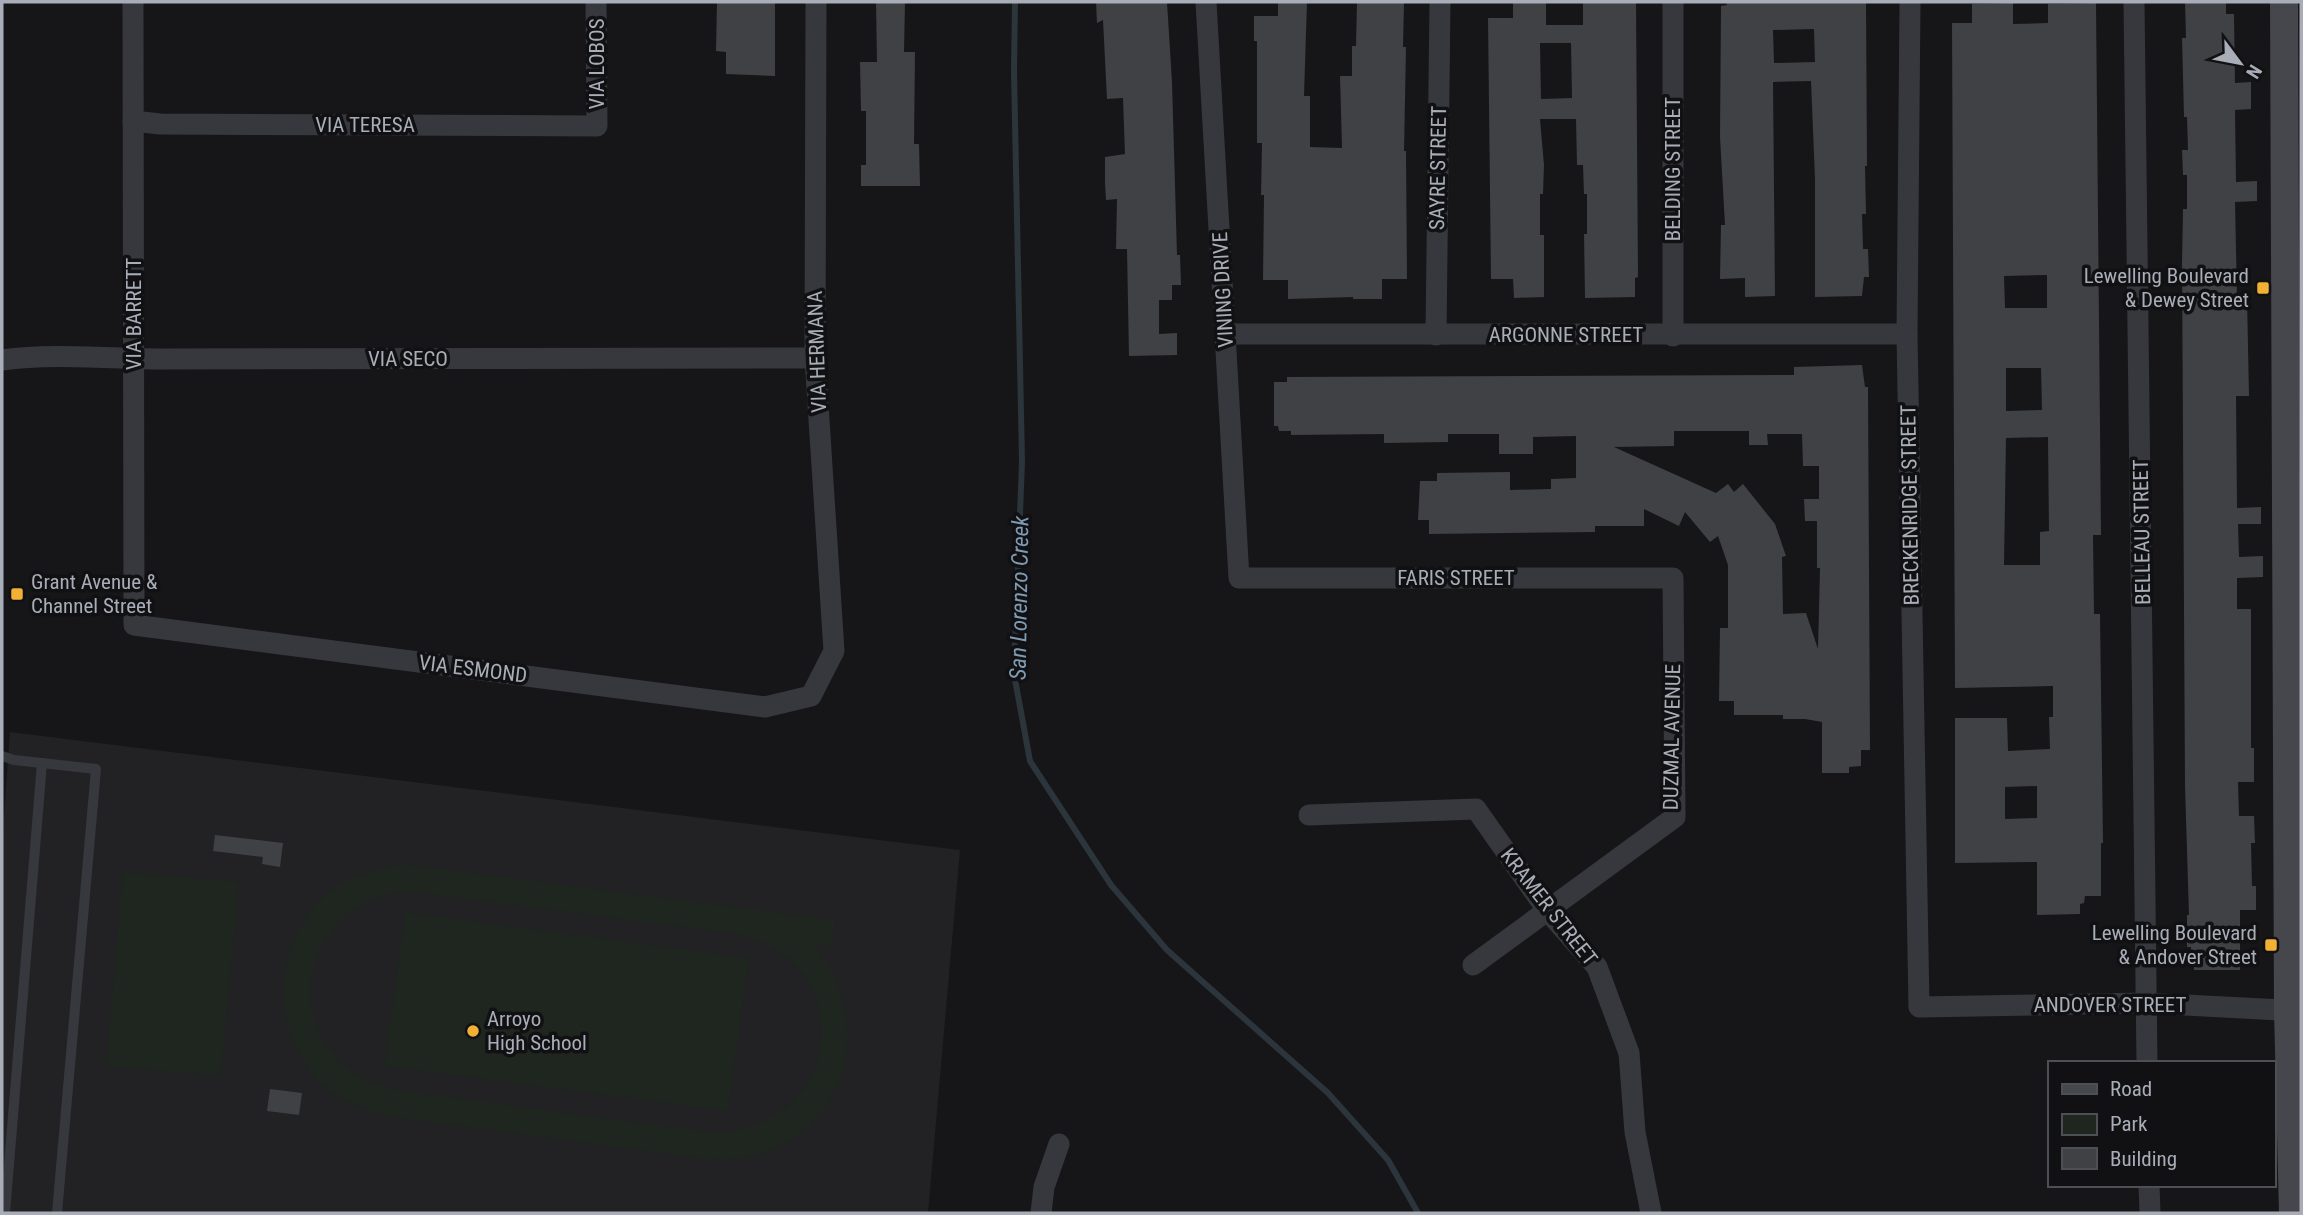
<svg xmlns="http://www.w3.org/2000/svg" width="2303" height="1215" font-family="'Roboto Condensed',sans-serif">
	<rect width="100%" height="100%" fill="#161618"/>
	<!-- built -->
	<polygon fill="#222225" points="10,732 960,850 928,1213 2,1213 2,845"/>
	<!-- green -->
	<g fill="#1e261f" fill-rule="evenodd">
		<path d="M404 864 835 920 832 946 814 945C877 1020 849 1136 748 1157 734 1160 720 1159 706 1159L392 1117C371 1112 351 1106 333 1093 263 1042 268 927 343 883 363 872 383 867 404 864ZM406 891 736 934C865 961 843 1135 709 1132L396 1090C276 1064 285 906 406 891Z"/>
		<polygon points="123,872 239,882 221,1076 106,1066"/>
		<polygon points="405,912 749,958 728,1111 384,1066"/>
	</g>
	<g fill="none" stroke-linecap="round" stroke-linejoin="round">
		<!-- stream -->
		<polyline stroke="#2c353c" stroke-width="6" points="1015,2 1014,72 1022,461 1014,674 1030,761 1111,885 1167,950 1328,1093 1388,1160 1418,1213"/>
	</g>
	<!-- building -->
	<g fill="#404145" fill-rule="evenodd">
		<polygon points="717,2 775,2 775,76 726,74 726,52 716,51"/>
		<polygon points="876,2 905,2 904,52 915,52 914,144 919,144 920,186 861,186 861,165 866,165 866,111 861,111 860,62 877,62"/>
		<polygon points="1096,2 1167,2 1172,82 1177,255 1180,255 1181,285 1172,285 1172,300 1159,300 1159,334 1177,333 1177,355 1129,356 1127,249 1116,249 1117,199 1106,200 1105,183 1105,157 1125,154 1123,98 1107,99 1103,20 1097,23"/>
		<polygon points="1278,2 1307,2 1304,96 1310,96 1310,147 1342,148 1340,76 1352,76 1352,46 1356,46 1357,2 1404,2 1403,47 1406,47 1404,151 1406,151 1407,279 1382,279 1382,299 1353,299 1353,297 1288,299 1288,280 1263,280 1264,195 1261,195 1262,143 1257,143 1257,41 1254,41 1254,16 1278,16"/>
		<path d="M1513 2H1546V25H1583V2H1636L1638 277 1635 278V297L1585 298 1584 234H1587V194H1584L1583 165H1577L1576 119H1540L1544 165 1543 194H1540V235H1544V297L1514 298 1513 279H1491L1488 18H1513ZM1540 43H1571L1572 98 1541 99Z"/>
		<path d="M1726 2H1866L1867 166H1865L1866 214H1862L1863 249H1868L1869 277H1864L1862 296 1815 297V179L1811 81 1773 82 1775 296 1745 297V278L1720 279 1721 225H1725L1720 137 1721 6 1727 5ZM1814 29 1815 62 1774 63 1773 30Z"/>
		<polygon points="2185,2 2226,2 2226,14 2234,14 2235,83 2251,82 2251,109 2235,110 2236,182 2257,181 2257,201 2235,202 2237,298 2247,297 2249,396 2236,396 2237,508 2261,507 2261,524 2238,524 2239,557 2263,556 2263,577 2237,578 2237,609 2251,609 2251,748 2254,748 2254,782 2238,782 2239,816 2254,816 2255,843 2251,843 2252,886 2256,886 2256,910 2240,910 2240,970 2194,970 2194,961 2191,961 2191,947 2187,947 2187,915 2189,915 2185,785 2182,263 2183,209 2187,209 2187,175 2183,175 2182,150 2188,150 2187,117 2184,117 2182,38 2186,38"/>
		<path d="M2013 3V24L2048 23V4L2096 3 2101 535H2093L2094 614H2100L2103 843H2101V896H2085L2084 903 2080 904V914L2037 915V862L1955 863V718H2007L2008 751 2050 749 2049 717H2053V686L1955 688 1952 23H1972V4ZM2047 275V308H2005L2004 276ZM2006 368H2041L2042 410 2006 411ZM2048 437 2049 531 2040 532V565H2004L2006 438ZM2037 786V818L2005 819V787Z"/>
		<path d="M1862 365 1865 387H1868L1870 750H1861V766L1849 767V773H1822V722L1805 719H1783V715H1734V701H1719L1720 628H1728V565L1718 536 1710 542 1685 512 1679 526 1644 509V526H1595V532L1429 534V520H1418L1420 481H1437V473L1510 472V490L1551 489V479L1576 478V436L1533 437V454H1499V434H1448V442L1384 443V434L1291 435V431H1279L1278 426H1274V382H1287V377L1794 375V367ZM1674 431H1749V445H1768L1767 434H1802L1803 466H1819V499H1804L1805 521H1817V568H1820L1818 649 1806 613 1783 614 1782 557 1786 556 1775 524 1743 484 1734 492 1728 484 1716 493 1614 447 1674 446Z"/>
		<polygon points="215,835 283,843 280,867 262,864 263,857 213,851"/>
		<polygon points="270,1089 302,1093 299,1115 267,1111"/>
	</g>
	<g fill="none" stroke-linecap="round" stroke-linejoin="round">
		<!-- lane -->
		<g stroke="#37383d" stroke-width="10">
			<polyline points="2,756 14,760 96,769 57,1213"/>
			<polyline points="5,1213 42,763"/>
		</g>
		<!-- street -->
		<g stroke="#37383d" stroke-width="21">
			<polyline points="133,2 134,625 765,707 811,696 834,651 815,358 816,2"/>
			<polyline points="1206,2 1239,578 1673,578 1675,817 1473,965"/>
			<polyline points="1910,2 1907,334 1919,1007 2147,1003 2300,1011"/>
			<polyline points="2134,2 2147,1063"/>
			<polyline points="133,121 160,124 597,126 596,2"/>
			<polyline points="1225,334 1907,334"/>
			<polyline points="1436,335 1440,2"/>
			<polyline points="1673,336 1673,2"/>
			<path d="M2 360C55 353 109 359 163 359L815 358"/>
			<polyline points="1309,815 1476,809 1547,910 1597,967 1629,1053 1635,1132 1651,1213"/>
			<polyline points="2149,1185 2150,1213"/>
			<polyline points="1041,1213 1044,1187 1059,1144"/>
		</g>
		<!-- secondary -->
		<polyline stroke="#45474d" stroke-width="28" points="2284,2 2288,1010 2293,1213"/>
	</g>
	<!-- markers -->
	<g fill="#f2b134" stroke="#111113" stroke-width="2.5">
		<rect x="2256" y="281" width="14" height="14" rx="3.5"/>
		<rect x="10" y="587" width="14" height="14" rx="3.5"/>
		<rect x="2264" y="938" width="14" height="14" rx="3.5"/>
		<circle cx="473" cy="1031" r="7"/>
	</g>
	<g text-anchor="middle" stroke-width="7" stroke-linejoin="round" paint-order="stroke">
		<!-- street labels -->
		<g font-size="21" fill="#a8adb8" stroke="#111113">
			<text transform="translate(597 64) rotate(-90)" y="7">VIA LOBOS</text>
			<text x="365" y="132">VIA TERESA</text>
			<text transform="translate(1438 168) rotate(-89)" y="7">SAYRE STREET</text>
			<text transform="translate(1673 169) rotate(-90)" y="7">BELDING STREET</text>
			<text transform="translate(1223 290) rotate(-93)" y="7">VINING DRIVE</text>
			<text transform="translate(134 314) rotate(-90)" y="7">VIA BARRETT</text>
			<text x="1566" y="342">ARGONNE STREET</text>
			<text transform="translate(817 352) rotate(-92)" y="7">VIA HERMANA</text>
			<text x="408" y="366">VIA SECO</text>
			<text transform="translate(1910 505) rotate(-91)" y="7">BRECKENRIDGE STREET</text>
			<text transform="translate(2142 532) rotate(-91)" y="7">BELLEAU STREET</text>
			<text x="1456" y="585">FARIS STREET</text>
			<text transform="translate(473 669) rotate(7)" y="7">VIA ESMOND</text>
			<text transform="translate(1672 737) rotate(-89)" y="7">DUZMAL AVENUE</text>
			<text transform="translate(1549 907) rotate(52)" y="7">KRAMER STREET</text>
			<text x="2110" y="1012">ANDOVER STREET</text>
		</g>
		<!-- poi labels -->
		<g font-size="21" fill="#a8adb8" stroke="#111113" text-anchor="end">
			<text x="2249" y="283">Lewelling Boulevard<tspan x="2249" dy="24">&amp; Dewey Street</tspan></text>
			<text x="31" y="589" text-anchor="start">Grant Avenue &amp;<tspan x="31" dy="24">Channel Street</tspan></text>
			<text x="2257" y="940">Lewelling Boulevard<tspan x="2257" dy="24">&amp; Andover Street</tspan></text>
			<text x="487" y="1026" text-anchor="start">Arroyo<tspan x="487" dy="24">High School</tspan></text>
		</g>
		<!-- water labels -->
		<g font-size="23" font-style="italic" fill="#7f9bb3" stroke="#111113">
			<text transform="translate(1019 598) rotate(-89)" y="8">San Lorenzo Creek</text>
		</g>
	</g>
	<!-- border -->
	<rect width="2303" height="1215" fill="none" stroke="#a8adb8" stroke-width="7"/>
	<!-- legend -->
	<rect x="2048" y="1061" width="228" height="126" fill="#111113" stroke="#4d4f55" stroke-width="2"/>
	<rect x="2062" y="1084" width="35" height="10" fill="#45474d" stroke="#4d4f55" stroke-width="2"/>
	<text x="2110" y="1096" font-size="21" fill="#a8adb8">Road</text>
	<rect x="2062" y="1114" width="35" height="21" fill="#1e261f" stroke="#4d4f55" stroke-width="2"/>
	<text x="2110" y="1131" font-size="21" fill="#a8adb8">Park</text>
	<rect x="2062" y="1148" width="35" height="21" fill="#404145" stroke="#4d4f55" stroke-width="2"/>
	<text x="2110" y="1166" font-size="21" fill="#a8adb8">Building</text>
	<!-- north arrow -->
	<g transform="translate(2240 63) rotate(122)" stroke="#111113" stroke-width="5" paint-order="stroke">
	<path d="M0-5L12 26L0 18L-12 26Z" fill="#a8adb8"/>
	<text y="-10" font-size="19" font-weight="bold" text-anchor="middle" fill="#a8adb8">N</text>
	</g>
</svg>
